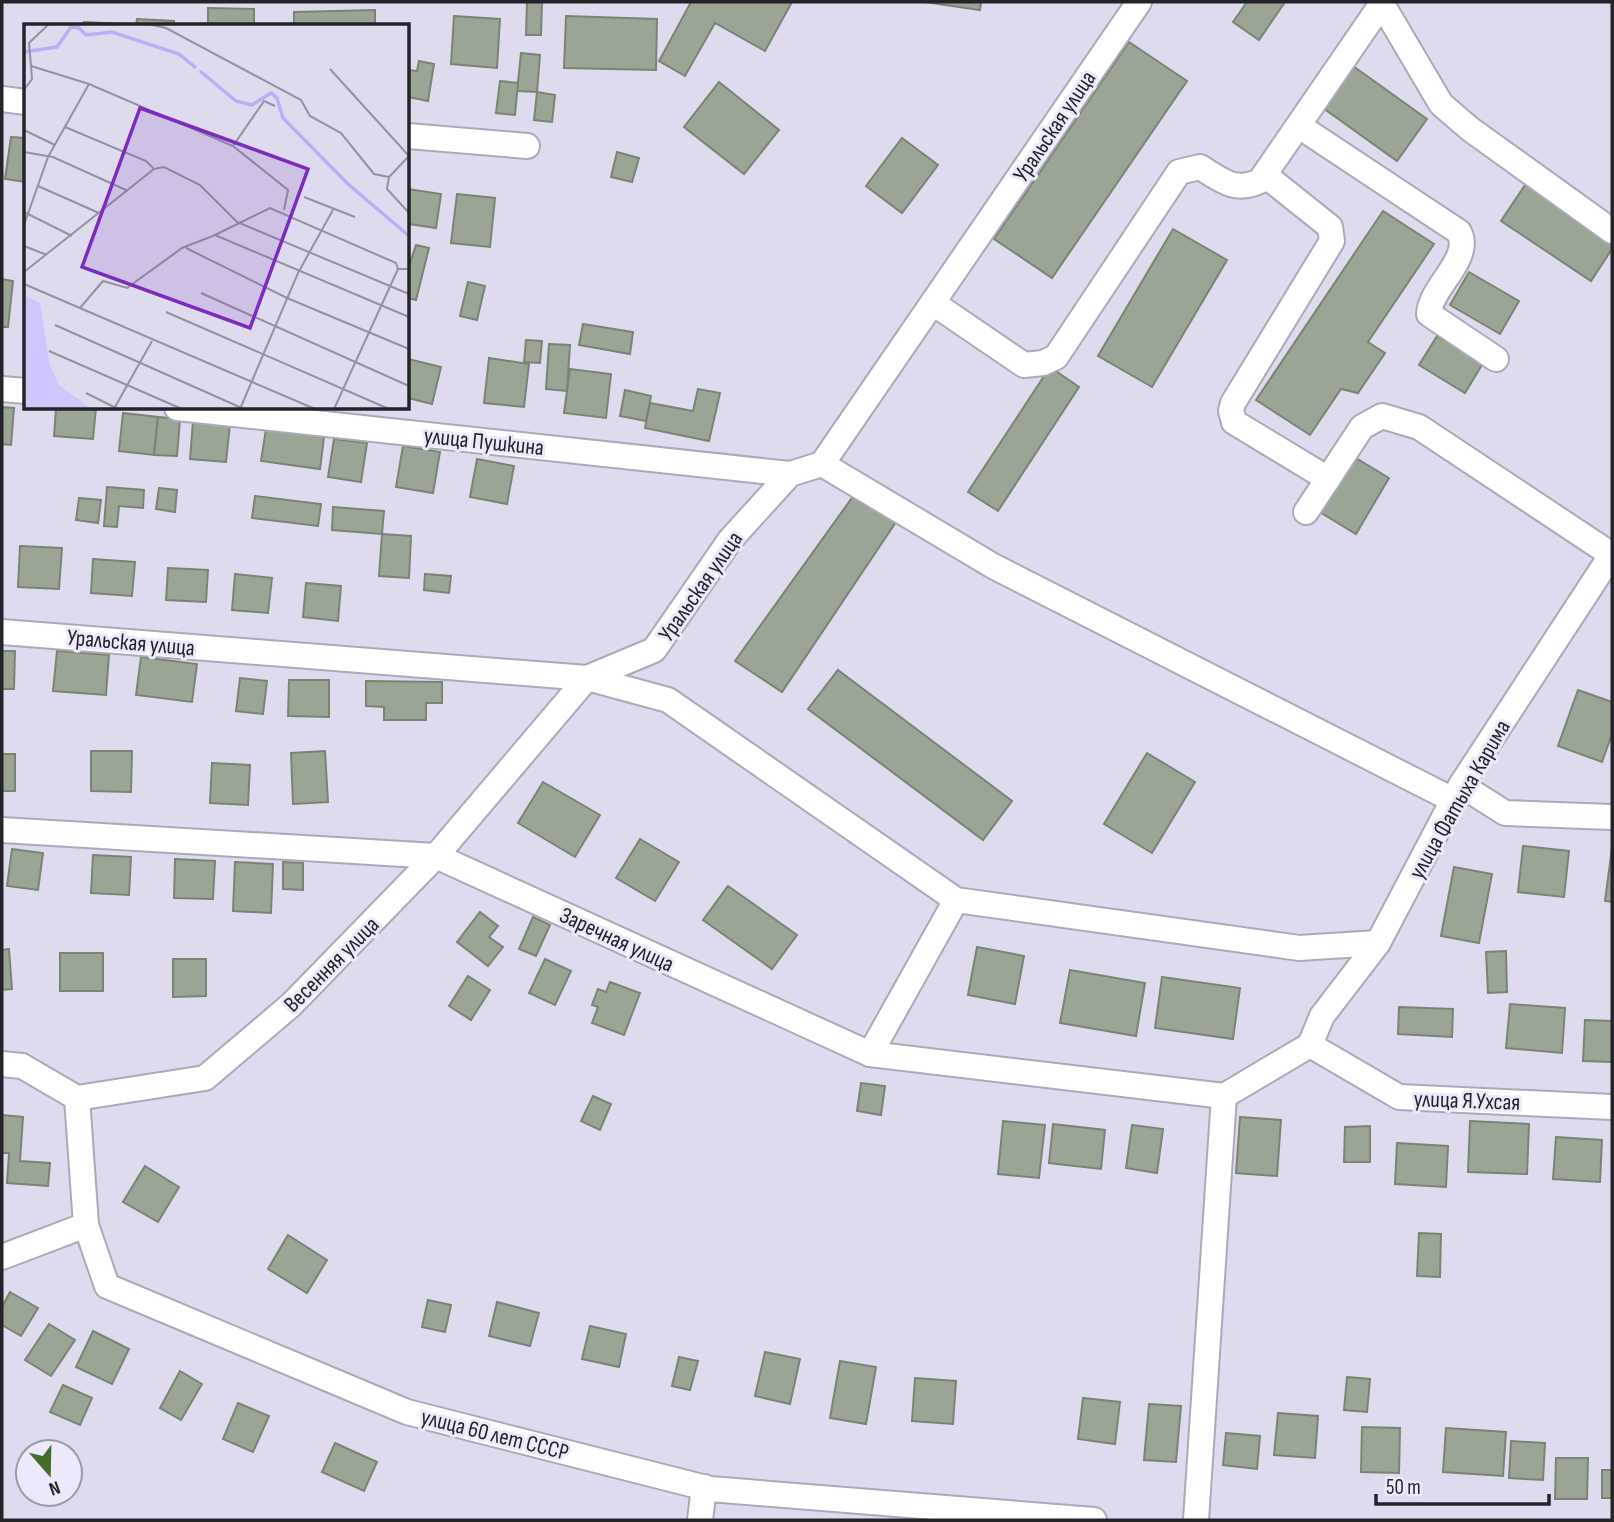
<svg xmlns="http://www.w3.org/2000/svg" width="1614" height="1522" font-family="'Sofia Sans Condensed',sans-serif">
	<rect width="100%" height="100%" fill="#dedbee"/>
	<!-- building -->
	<g fill="#9ba595" stroke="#7a8475" stroke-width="2">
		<polygon points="527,2 542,2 541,35 526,35"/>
		<polygon points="691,2 792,2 765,51 715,23 685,76 659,61"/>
		<polygon points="925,2 981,2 980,10"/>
		<polygon points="1247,2 1285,2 1259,40 1233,22"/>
		<polygon points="208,8 254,9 254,26 208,26"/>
		<polygon points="375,10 375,26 294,26 294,12"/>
		<polygon points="454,16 500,19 497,68 451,64"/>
		<polygon points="566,16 657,19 656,70 564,68"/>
		<polygon points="137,19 174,21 174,26 136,26"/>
		<polygon points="84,22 126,24 126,26 84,26"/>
		<polygon points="1129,42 1187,81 1052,278 994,239"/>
		<polygon points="521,53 540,55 537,92 517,91"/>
		<polygon points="419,61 434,64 428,101 408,97 408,70 417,71"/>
		<polygon points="1353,66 1427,119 1397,161 1323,108"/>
		<polygon points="500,81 518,83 515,115 496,113"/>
		<polygon points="719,82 779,130 744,174 684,127"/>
		<polygon points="537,92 555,95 552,122 534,120"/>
		<polygon points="11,137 26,138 26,182 5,179"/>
		<polygon points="902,138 938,165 902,213 866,186"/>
		<polygon points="617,152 639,158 632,182 611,177"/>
		<polygon points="1529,179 1612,236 1612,249 1591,281 1501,221"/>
		<polygon points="408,189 441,194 436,228 408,224"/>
		<polygon points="457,194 495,198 490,247 451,243"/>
		<polygon points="1383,211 1434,244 1368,342 1385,353 1358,393 1341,389 1310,435 1256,400"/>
		<polygon points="1173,229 1227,260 1152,387 1098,356"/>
		<polygon points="416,245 429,248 416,300 408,298 408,269"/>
		<polygon points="1469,272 1519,301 1500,334 1450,305"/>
		<polygon points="2,279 13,281 8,327 2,327"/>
		<polygon points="468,282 485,286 477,320 460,316"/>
		<polygon points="583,324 633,332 630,354 579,345"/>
		<polygon points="1437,336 1483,363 1465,393 1419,365"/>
		<polygon points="526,340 542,341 540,363 524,362"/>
		<polygon points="549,344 570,345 567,391 546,389"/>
		<polygon points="489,358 529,364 524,407 484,403"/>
		<polygon points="408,359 441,367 432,404 408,398"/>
		<polygon points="1050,367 1079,387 998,511 968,492"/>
		<polygon points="570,369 611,374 606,418 564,413"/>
		<polygon points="698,389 720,393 709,441 645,428 650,403 693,411"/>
		<polygon points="625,390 651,396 646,421 620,416"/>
		<polygon points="2,407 14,408 11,445 2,444"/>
		<polygon points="56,408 96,408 93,439 54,436"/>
		<polygon points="123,413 158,417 154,455 119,451"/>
		<polygon points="158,417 180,419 177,456 154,455"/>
		<polygon points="193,421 230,424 226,462 190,459"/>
		<polygon points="266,429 324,437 320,469 261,461"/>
		<polygon points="334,439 367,443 361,482 328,477"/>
		<polygon points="403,446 440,452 433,493 396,487"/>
		<polygon points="1351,455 1389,478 1356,534 1318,511"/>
		<polygon points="477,459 514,466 507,504 470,497"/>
		<polygon points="107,487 144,490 143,508 119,506 117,527 104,526"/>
		<polygon points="159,488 177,490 175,512 156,509"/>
		<polygon points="854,495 896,522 782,692 735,661"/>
		<polygon points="255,496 321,504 318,526 252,518"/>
		<polygon points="79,498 101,500 98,523 76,520"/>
		<polygon points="333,507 384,511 382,534 332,530"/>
		<polygon points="382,534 411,536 409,578 379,576"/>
		<polygon points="20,546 62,548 59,589 18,587"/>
		<polygon points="93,559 135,562 132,596 91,593"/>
		<polygon points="168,568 208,570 206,602 166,600"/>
		<polygon points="235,574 272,578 268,613 232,610"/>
		<polygon points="425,574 451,576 449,593 424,590"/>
		<polygon points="306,583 341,586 338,621 303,617"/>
		<polygon points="2,651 15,651 14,689 2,689"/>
		<polygon points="57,651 109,655 106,695 53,691"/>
		<polygon points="141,657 197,664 192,702 136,695"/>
		<polygon points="838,670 1012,801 983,840 808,709"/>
		<polygon points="240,678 267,681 263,714 236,711"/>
		<polygon points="289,680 329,680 329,717 288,716"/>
		<polygon points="366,681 442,682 442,703 426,703 426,720 384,720 384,707 366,706"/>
		<polygon points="1578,690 1612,702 1612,734 1602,762 1558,746"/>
		<polygon points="91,751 132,751 131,792 91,791"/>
		<polygon points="325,751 328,802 293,804 291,753"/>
		<polygon points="1147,753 1195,782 1152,853 1104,824"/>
		<rect x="2" y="754" width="13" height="37"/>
		<polygon points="212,763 250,765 248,805 210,803"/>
		<polygon points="543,782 600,815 575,857 518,823"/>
		<polygon points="640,839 679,862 655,901 616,878"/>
		<polygon points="1523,846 1569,851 1564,897 1518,892"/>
		<polygon points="1612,848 1612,902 1605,901"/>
		<polygon points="12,849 43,853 38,890 7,886"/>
		<polygon points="93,855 131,857 129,895 91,893"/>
		<polygon points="175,859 215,861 213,899 174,898"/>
		<polygon points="235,862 273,864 271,913 233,911"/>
		<polygon points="283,862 303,863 303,890 283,889"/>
		<polygon points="1454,867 1492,874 1479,943 1441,936"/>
		<polygon points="728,886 797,935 772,969 703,920"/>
		<polygon points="480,912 498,926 489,937 503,947 488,966 457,942"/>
		<polygon points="533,917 550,925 536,956 519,949"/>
		<polygon points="977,947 1024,956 1015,1004 968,995"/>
		<polygon points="9,949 12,989 2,990 2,950"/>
		<polygon points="1506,951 1507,992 1488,993 1486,952"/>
		<rect x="60" y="953" width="43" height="38"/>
		<polygon points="173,959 206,959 206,996 173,997"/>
		<polygon points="545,959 571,971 555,1005 529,993"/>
		<polygon points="1070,970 1145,983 1136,1036 1060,1023"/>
		<polygon points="468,976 490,990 471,1020 449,1006"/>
		<polygon points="1162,977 1240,988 1233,1039 1155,1028"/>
		<polygon points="610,982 640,993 624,1035 592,1023 598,1007 592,1005 598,989 606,992"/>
		<polygon points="1510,1004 1565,1008 1562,1053 1506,1048"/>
		<polygon points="1399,1007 1453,1009 1452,1037 1398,1034"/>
		<polygon points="1585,1020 1612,1021 1612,1062 1583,1061"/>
		<polygon points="861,1083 885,1086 881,1115 857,1111"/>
		<polygon points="593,1096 611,1104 600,1130 581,1121"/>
		<polygon points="2,1115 23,1117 20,1161 50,1163 48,1186 7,1183 9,1153 2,1153"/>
		<polygon points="1240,1117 1281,1120 1277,1176 1236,1173"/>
		<polygon points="1003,1121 1045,1125 1039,1178 998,1174"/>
		<polygon points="1470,1121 1529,1124 1527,1174 1468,1172"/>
		<polygon points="1053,1124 1105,1130 1101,1169 1049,1163"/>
		<polygon points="1132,1125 1163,1129 1157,1173 1126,1168"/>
		<polygon points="1370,1126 1370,1162 1344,1162 1345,1127"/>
		<polygon points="1556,1137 1602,1140 1600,1182 1553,1179"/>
		<polygon points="1397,1143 1448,1146 1446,1187 1395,1184"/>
		<polygon points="145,1166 179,1187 158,1222 123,1202"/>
		<polygon points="1419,1233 1441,1234 1440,1277 1417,1276"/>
		<polygon points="288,1235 327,1260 307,1293 268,1269"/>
		<polygon points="10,1292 38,1308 21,1336 2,1325 2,1307"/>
		<polygon points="428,1300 451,1305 445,1332 422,1327"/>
		<polygon points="497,1302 539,1313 530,1346 489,1336"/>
		<polygon points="49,1324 75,1340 51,1376 25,1360"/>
		<polygon points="590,1326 626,1334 619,1367 582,1359"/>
		<polygon points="93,1331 129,1349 112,1384 76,1367"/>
		<polygon points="765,1352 800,1359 790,1404 755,1396"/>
		<polygon points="679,1357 698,1361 690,1390 672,1386"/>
		<polygon points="840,1361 876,1367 866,1424 830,1418"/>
		<polygon points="180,1371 202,1384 181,1420 160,1408"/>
		<polygon points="1347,1377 1370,1379 1367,1412 1344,1410"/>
		<polygon points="915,1378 956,1381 953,1424 912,1421"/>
		<polygon points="63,1385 92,1398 80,1425 50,1412"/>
		<polygon points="1083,1398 1120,1402 1115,1444 1078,1439"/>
		<polygon points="238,1403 269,1416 253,1452 223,1439"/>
		<polygon points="1149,1404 1181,1406 1176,1462 1144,1460"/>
		<polygon points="1278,1413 1318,1416 1315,1458 1274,1455"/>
		<polygon points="1362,1427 1400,1428 1399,1473 1361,1472"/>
		<polygon points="1446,1428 1506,1432 1503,1476 1443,1472"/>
		<polygon points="1226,1433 1260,1436 1257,1469 1223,1465"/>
		<polygon points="1511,1441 1545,1443 1543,1480 1509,1478"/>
		<polygon points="335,1443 377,1462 364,1491 322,1472"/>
		<polygon points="1556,1458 1588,1458 1587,1499 1555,1499"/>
		<rect x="1602" y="1470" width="10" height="28"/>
	</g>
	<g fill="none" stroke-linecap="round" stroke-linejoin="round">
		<!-- minor casing -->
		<g stroke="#aca9ba" stroke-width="28">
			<g id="minor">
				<polyline points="1382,4 1441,104 1470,129 1612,231"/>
				<polyline points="2,99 26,102"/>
				<path d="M1299 126 1459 232C1473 259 1430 287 1429 314L1496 359"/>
				<polyline points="408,136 527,146"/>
				<polyline points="1265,175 1330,227 1332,241 1233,403 1231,411 1234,422 1328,479"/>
				<path d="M933 303 1024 365 1043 363 1056 357 1179 172 1200 167C1221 180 1235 193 1260 181L1383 2"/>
				<polyline points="2,389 26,391"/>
				<polyline points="177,408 790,474"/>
				<polyline points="822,464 993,566 1453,800"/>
				<polyline points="1306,512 1362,427 1382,416 1419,427 1612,555"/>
				<polyline points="2,632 587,678 654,650 730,540 790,474 822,464 1139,2"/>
				<polyline points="1461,785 1505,813 1612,817"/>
				<polyline points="2,830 436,856 870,1054 1224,1096"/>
				<polyline points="1310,1045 1322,1016 1378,943 1461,785 1612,554"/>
				<polyline points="870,1054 956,900"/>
				<polyline points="2,1064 22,1066 77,1098 205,1078 291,1005 436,856 587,678 668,700 956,900 1299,948 1378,943"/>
				<polyline points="1224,1096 1310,1045 1399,1097 1612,1107"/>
				<polyline points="77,1098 86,1225 107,1286 407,1412 710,1489 1094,1520"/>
				<polyline points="2,1257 86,1225"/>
				<polyline points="700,1520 704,1487"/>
				<polyline points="1196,1520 1224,1096"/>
			</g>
		</g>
		<!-- minor -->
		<use href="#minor" stroke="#fff" stroke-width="24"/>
	</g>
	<g text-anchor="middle" stroke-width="6" stroke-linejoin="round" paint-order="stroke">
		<!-- street labels -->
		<g font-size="23" fill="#24232a" stroke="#ece9fb">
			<text transform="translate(1054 126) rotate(-56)" y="8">Уральская улица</text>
			<text transform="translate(484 441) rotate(6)" y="8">улица Пушкина</text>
			<text transform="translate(700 586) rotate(-55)" y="8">Уральская улица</text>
			<text transform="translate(131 642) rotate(5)" y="8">Уральская улица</text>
			<text transform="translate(1459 799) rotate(-60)" y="8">улица Фатыха Карима</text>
			<text transform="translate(617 939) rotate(25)" y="8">Заречная улица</text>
			<text transform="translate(331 964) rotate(-45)" y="8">Весенняя улица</text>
			<text transform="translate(1467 1100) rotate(2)" y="8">улица Я.Ухсая</text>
			<text transform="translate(495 1434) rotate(14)" y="8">улица 60 лет СССР</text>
		</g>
	</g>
	<!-- overview -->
	<g transform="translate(24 24)">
		<rect width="385" height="385" fill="#dedbee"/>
		<path d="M0 271 16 279 26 342 36 362 68 385H0Z" fill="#d0c5fe"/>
		<path fill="none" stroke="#bcadf8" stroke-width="3.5" d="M0 28 33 23 47 3 55 4 62 11 88 8 155 30 172 44M176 47 212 77 228 81 247 69 253 74 259 94 324 160 385 212"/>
		<path fill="none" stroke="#9491a0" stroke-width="2" d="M124 0 142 4 277 76 286 92 317 109 350 150 365 153 363 165 385 189M7 42 5 19 25 0M306 45 385 132 365 153M0 66 8 55 7 42 65 60 209 122 264 166 260 186M41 103 122 137 130 145 140 143 176 161 213 198 385 270M0 106 31 121M209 122 240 77 251 82M0 128 29 133 104 167M14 162 75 189M280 173 331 193M0 188 48 212M0 201 24 133 65 60M191 211 246 184 372 239 374 245H385M0 222 23 231M162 224 263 274 385 325M0 248 130 145M0 260 291 385M177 269 385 362M56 284 79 257 103 264 158 224 191 211 385 293M142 288 365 385M31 301 220 385M25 327 158 385M62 369 94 385M91 383 128 317M216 385 274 249 310 184M310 385 374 245"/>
		<path fill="#7b2cbf" fill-opacity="0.15" stroke="#7b2cbf" stroke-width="3.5" d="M116 84 284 145 226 304 58 243Z"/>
		<rect width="385" height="385" fill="none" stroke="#24232a" stroke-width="3.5"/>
	</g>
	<!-- border -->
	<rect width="1614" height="1522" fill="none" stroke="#24232a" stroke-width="7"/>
	<!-- north arrow -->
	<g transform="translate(49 1473) rotate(160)"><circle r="33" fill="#ece9fb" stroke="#9c9aa7" stroke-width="2"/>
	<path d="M0-5L12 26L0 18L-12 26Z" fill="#456d29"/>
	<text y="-10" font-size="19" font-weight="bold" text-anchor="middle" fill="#24232a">N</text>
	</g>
	<!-- scale -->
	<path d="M1376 1494v10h173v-10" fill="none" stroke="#24232a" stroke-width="3.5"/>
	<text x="1386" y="1494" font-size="21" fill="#24232a" stroke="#ece9fb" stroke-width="5" paint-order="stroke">50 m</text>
</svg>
